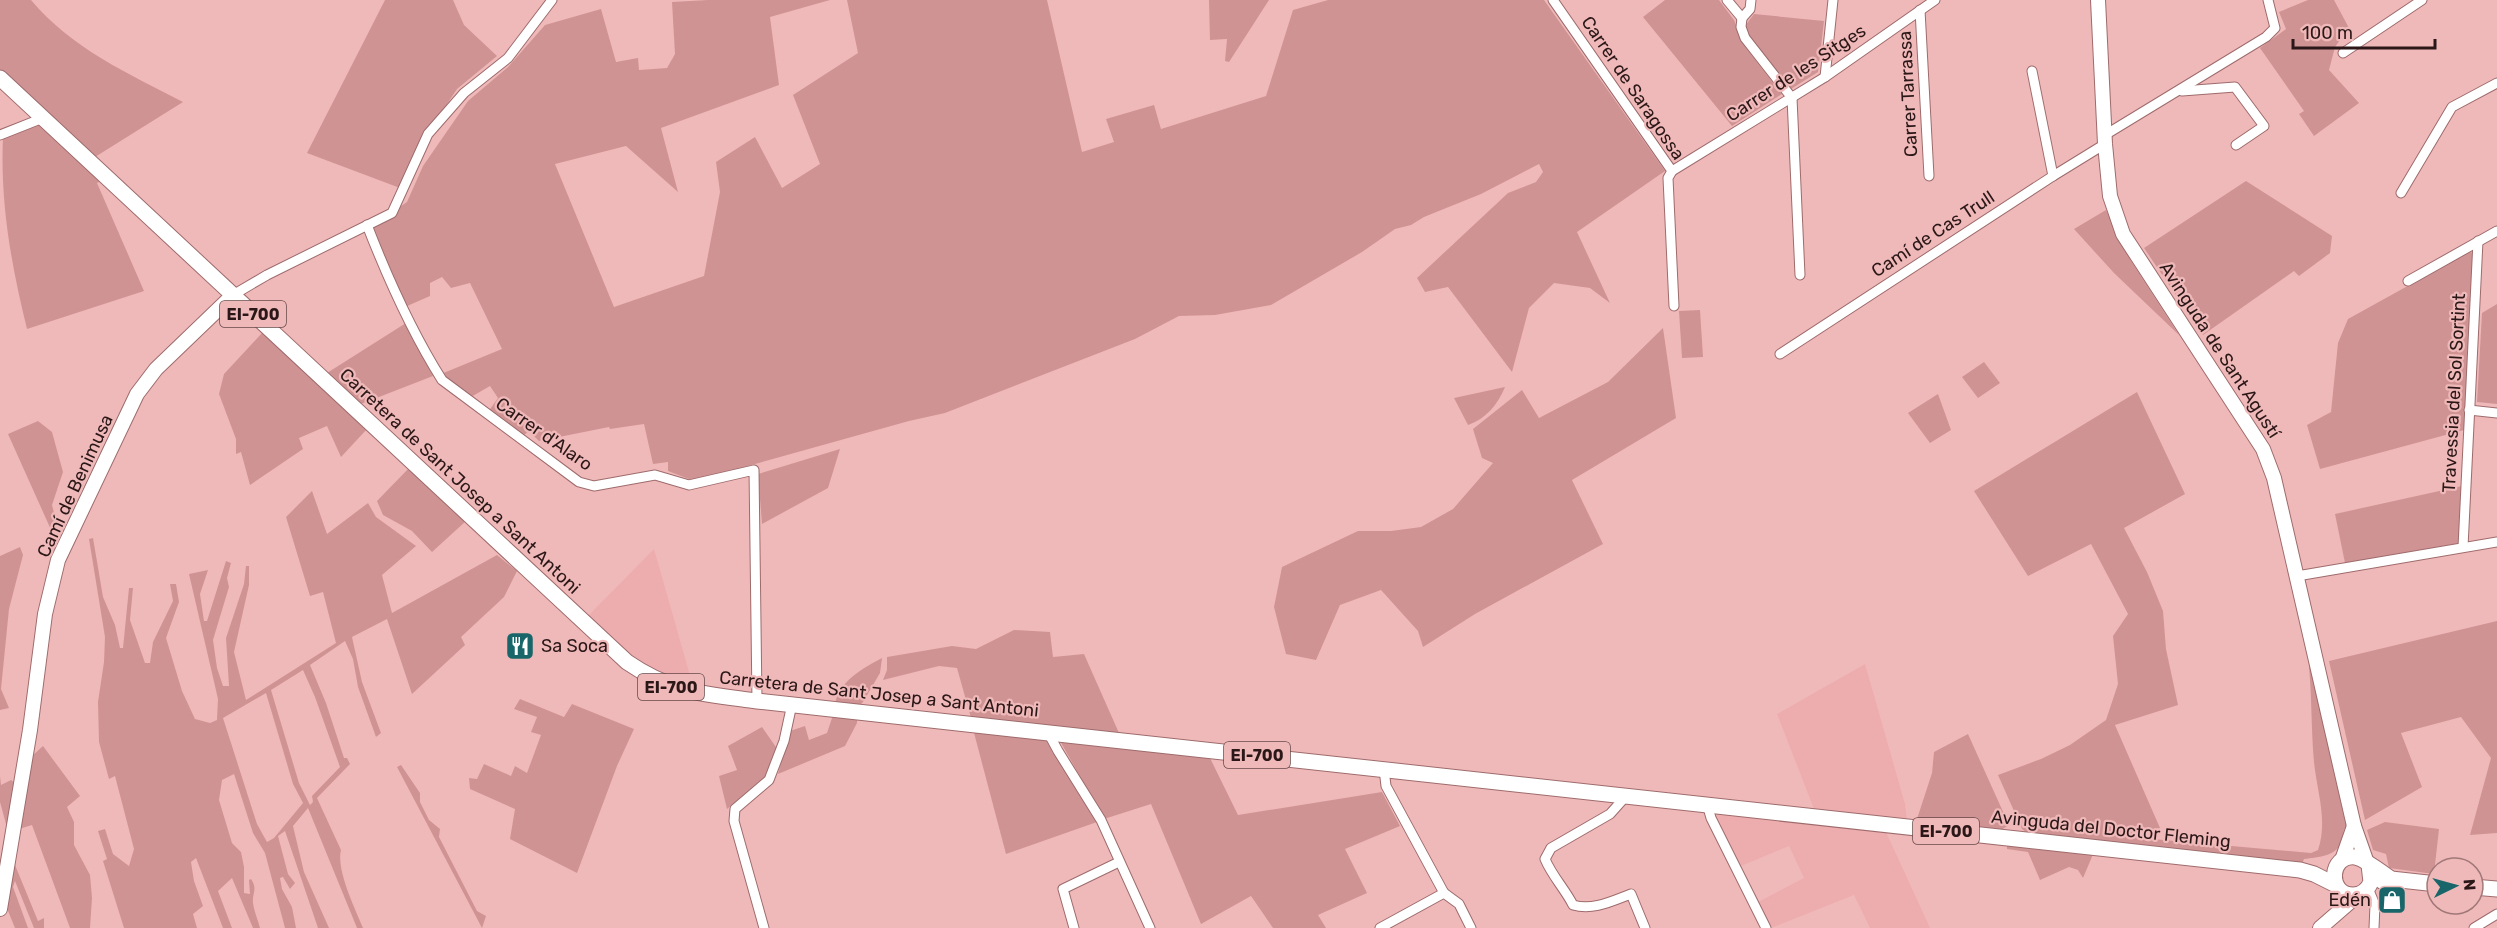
<svg xmlns="http://www.w3.org/2000/svg" width="2497" height="928" font-family="Rubik,sans-serif">
	<rect width="100%" height="100%" fill="#f0b9b9"/>
	<!-- built -->
	<g fill="#edadae">
		<polygon points="654,549 693,686 682,685 630,657 587,617"/>
		<polygon points="1865,664 1905,804 1907,821 1886,832 1930,928 1870,928 1854,895 1771,928 1758,902 1804,878 1789,846 1741,866 1713,810 1812,822 1814,809 1777,714"/>
	</g>
	<!-- green -->
	<g fill="#d09394" fill-rule="evenodd">
		<path d="M0 0H31C71 48 129 74 183 102L95 157 0 70Z"/>
		<polygon points="385,0 453,0 464,25 497,56 457,89 427,134 400,188 307,153"/>
		<polygon points="708,0 830,0 770,17 779,85 661,128 678,192 626,146 555,164 614,307 704,276 720,192 716,162 755,137 782,188 820,164 793,95 858,53 847,0 1047,0 1082,152 1114,142 1106,119 1154,105 1161,129 1266,96 1293,10 1328,0 1544,0 1665,171 1577,232 1610,303 1590,288 1554,283 1529,308 1512,372 1448,287 1425,292 1417,278 1508,193 1536,182 1543,172 1539,164 1481,194 1424,217 1411,225 1395,229 1362,252 1271,305 1215,315 1179,316 1135,339 945,413 909,421 694,481 668,471 668,462 653,464 644,424 610,429 609,427 539,441 529,431 523,436 488,412 498,398 490,386 471,397 441,374 502,349 470,283 451,288 442,277 430,283 430,296 405,307 370,227 407,202 423,166 468,101 508,67 545,25 601,9 616,62 638,58 639,70 667,68 675,54 672,2"/>
		<polygon points="1209,0 1269,0 1229,62 1225,61 1227,39 1210,40"/>
		<polygon points="1665,0 1719,0 1734,20 1745,47 1782,94 1732,126 1643,17"/>
		<polygon points="2308,0 2334,0 2349,28 2335,47 2329,70 2359,103 2314,136 2299,114 2304,111 2260,48 2286,29 2279,12"/>
		<polygon points="1754,14 1824,21 1818,72 1791,89 1749,36 1745,26"/>
		<path d="M36 124 46 126 197 267 193 269 101 181 97 183 144 291 27 329C11 264 0 203 3 136Z"/>
		<polygon points="2246,181 2332,236 2330,253 2299,276 2294,271 2203,335 2144,248"/>
		<polygon points="2106,210 2131,261 2179,335 2114,273 2074,229"/>
		<polygon points="2469,252 2474,253 2464,430 2320,469 2307,425 2331,412 2338,343 2348,319"/>
		<polygon points="2497,304 2497,404 2477,402 2482,313"/>
		<polygon points="1700,310 1703,357 1682,358 1679,311"/>
		<polygon points="406,323 433,376 361,404 327,373"/>
		<polygon points="1663,328 1676,418 1572,480 1603,544 1475,614 1423,647 1418,631 1381,590 1340,605 1316,660 1286,654 1274,607 1282,567 1358,531 1391,531 1421,527 1453,509 1493,463 1482,458 1473,429 1522,390 1539,418 1608,382"/>
		<polygon points="262,333 368,428 341,457 327,426 299,438 303,449 250,485 241,452 236,454 236,439 219,394 224,374"/>
		<polygon points="1984,362 2000,383 1978,398 1962,377"/>
		<path d="M1505 387C1498 404 1486 419 1468 425L1454 398Z"/>
		<path d="M2137 392 2185 494 2124 528 2147 572 2163 611 2166 649 2178 705 2115 725 2160 828 2130 837 2311 853 2318 850C2328 820 2317 792 2314 762 2311 730 2312 699 2309 667L2311 665 2347 826C2341 831 2345 833 2343 839 2337 857 2319 857 2304 859L2302 864 2030 835 2022 829 1998 775 2041 759 2070 745 2106 720 2118 684 2113 636 2128 614 2091 544 2028 576 1974 491Z"/>
		<polygon points="1938,394 1951,430 1930,443 1908,413"/>
		<polygon points="38,421 52,432 63,472 52,505 58,529 52,532 8,434"/>
		<polygon points="840,449 828,488 762,524 758,474"/>
		<polygon points="410,467 466,521 432,552 412,531 383,515 377,501"/>
		<polygon points="2462,486 2460,543 2345,563 2335,514"/>
		<path d="M312 491 327 534 368 503 376 517 416 546 382 575 392 613 497 555 517 571 504 597 461 637 465 645 412 694 387 619 352 637 362 682 381 733 376 737 358 687 353 659 345 641 310 665 326 703 344 758H347L350 764 317 798 341 850C336 870 355 908 363 928H357L308 808 293 826 304 872 329 928H318L285 831 278 836 288 874 295 883 290 889 283 877 280 878 282 889 292 907 296 928H285L265 853 253 833 234 774 222 780 219 800 232 843 241 852 244 867V893L250 894 249 880 251 879C258 889 252 893 253 903 254 911 258 920 260 928H253L232 878 218 891 232 928H223L196 858 191 862 194 881 203 906 193 914 197 928H124L103 861 107 859 98 831 105 829 113 854 129 866 134 849 115 776 109 779 99 742 98 702 104 662 105 637 89 539 93 538 103 597 115 625 120 648H123L129 588H133L130 620 145 663H150L153 642 173 601 170 584H176L179 602 166 638 182 691 195 719 210 723 217 720 218 699 189 574 208 570 200 594 204 621H207L226 561 231 563 227 578 229 587 213 640 217 668 223 686H229L226 638 244 584 246 566H249V585L234 652 246 700 336 643 323 592 310 596 286 517ZM303 670 315 697 340 767 312 796 313 802 310 805 299 783 271 690ZM266 693 293 784 303 803 274 838 267 842 257 824 223 718Z"/>
		<polygon points="20,547 23,555 9,609 1,689 9,708 0,710 0,556"/>
		<polygon points="2497,621 2497,833 2470,835 2491,758 2461,717 2401,733 2422,787 2365,820 2329,661"/>
		<polygon points="1014,630 1050,632 1053,657 1084,654 1119,733 971,718 957,668 939,666 883,680 887,670 887,657 952,646 976,649"/>
		<path d="M882 658 880 673 863 702 859 706 835 704C839 681 863 668 882 658Z"/>
		<polygon points="520,699 564,717 572,704 634,729 617,766 577,873 510,839 515,809 470,789 469,778 477,779 484,764 511,776 515,766 527,773 541,735 531,732 537,717 514,709"/>
		<polygon points="833,715 857,717 857,723 845,746 778,774 790,731 805,726 809,740 827,733"/>
		<polygon points="762,727 778,750 770,775 727,809 719,776 737,770 728,746"/>
		<polygon points="973,729 1044,736 1097,822 1006,854"/>
		<polygon points="1968,734 2009,825 2001,830 1916,822 1932,773 1934,752"/>
		<polygon points="1060,741 1210,758 1238,815 1382,792 1400,826 1345,849 1367,893 1318,915 1326,928 1273,928 1251,896 1201,924 1151,804 1104,819"/>
		<polygon points="43,746 80,796 67,807 74,822 74,845 90,875 92,898 90,928 70,928 32,825 19,829 32,756"/>
		<polygon points="401,765 420,793 420,802 429,820 440,829 439,837 477,911 486,916 482,928 397,767"/>
		<polygon points="0,776 1,785 11,780 16,784 10,824 6,824 0,802"/>
		<polygon points="2385,822 2439,829 2434,874 2389,868 2386,854 2373,850 2367,830"/>
		<polygon points="2007,843 2094,852 2083,878 2078,870 2069,867 2040,880 2028,852 2007,849"/>
		<polygon points="17,849 15,865 38,921 44,918 44,928 34,928 15,881 13,887 28,928 15,928 6,906"/>
	</g>
	<g fill="none" stroke-linecap="round" stroke-linejoin="round">
		<!-- street casing -->
		<g stroke="#9e6b6c" stroke-width="11">
			<g id="street">
				<polyline points="1553,0 1672,171 1668,178 1674,306"/>
				<polyline points="1727,0 1742,18 1750,9 1751,0"/>
				<polyline points="1920,10 1929,176"/>
				<polyline points="1742,18 1741,27 1745,38 1792,98 1800,275"/>
				<polyline points="2343,53 2422,0"/>
				<polyline points="2032,71 2053,176"/>
				<polyline points="1825,77 1833,0"/>
				<polyline points="2182,91 2235,87 2264,126 2236,145"/>
				<polyline points="0,135 43,118"/>
				<polyline points="2105,135 2266,37 2275,28 2268,0"/>
				<polyline points="1672,171 1825,77 1935,0"/>
				<polyline points="2401,193 2452,107 2497,83"/>
				<path d="M367 225C388 279 411 331 442 380L579 482 594 486 655 475 689 485 754 470 757 701"/>
				<polyline points="2408,281 2497,231"/>
				<polyline points="233,295 267,275 392,213 428,134 464,93 508,58 552,0"/>
				<polyline points="1780,354 2053,176 2105,144"/>
				<polyline points="2469,410 2497,413"/>
				<polyline points="2463,547 2478,241"/>
				<polyline points="2297,576 2497,542"/>
				<polyline points="1051,732 1051,738 1058,751 1101,820 1150,928"/>
				<polyline points="1384,769 1386,786 1444,893"/>
				<path d="M1627 795 1610 814 1551 848 1545 859C1552 876 1565 889 1573 905 1593 911 1612 901 1631 894L1645 928"/>
				<polyline points="1707,804 1711,818 1766,928"/>
				<polyline points="2368,888 2375,905 2374,928"/>
				<polyline points="764,928 734,821 735,809 769,780 784,741 792,704"/>
				<polyline points="1074,928 1063,889 1119,862"/>
				<polyline points="1380,928 1444,893 1459,904 1471,928"/>
				<polyline points="2474,928 2497,914"/>
			</g>
		</g>
		<!-- secondary casing -->
		<g stroke="#9e6b6c" stroke-width="16">
			<g id="secondary">
				<polyline points="2098,0 2105,144 2110,196 2123,234 2263,449 2274,478 2354,826 2367,863"/>
				<polyline points="2342,860 2354,826"/>
				<polyline points="0,909 30,730 45,614 58,560 137,394 156,369 233,295"/>
				<polyline points="2320,928 2358,895"/>
			</g>
		</g>
		<!-- primary casing -->
		<g stroke="#9e6b6c" stroke-width="17">
			<g id="primary">
				<path d="M0 78 627 662C672 693 704 694 757 701L2300 870 2314 874 2336 885"/>
				<path d="M2369 865 2371 882C2368 889 2362 895 2353 895 2327 895 2329 854 2355 857 2363 858 2384 874 2391 879"/>
				<polyline points="2383,882 2391,879 2437,884"/>
				<polyline points="2473,887 2497,889"/>
			</g>
		</g>
		<!-- street -->
		<use href="#street" stroke="#fff" stroke-width="9"/>
		<!-- secondary -->
		<use href="#secondary" stroke="#fff" stroke-width="14"/>
		<!-- primary -->
		<use href="#primary" stroke="#fff" stroke-width="15"/>
	</g>
	<!-- icons -->
	<defs>
		<g id="restaurant-square" transform="scale(1.5)"><rect x="-9" y="-9" width="18" height="18" rx="4" fill="#186669" stroke="#f0b9b9"/><path d="M-5-6h1v4h1v-4h1v4h1v-4h1v5L-1.5 .5V6h-2V.5L-5-1ZM5-6V6H3V1.5H1.5Q1.5-4 5-6Z" fill="#fff"/></g>
		<g id="shop-square" transform="scale(1.5)"><rect x="-9" y="-9" width="18" height="18" rx="4" fill="#186669" stroke="#f0b9b9"/><path d="M-5-2.5h2.3a2.7 3.5 0 0 1 5.4 0H5L5.5 6h-11ZM-1.5-2.5h3a1.5 2.3 0 0 0-3 0Z" fill="#fff"/></g>
	</defs>
	<g fill-rule="evenodd">
		<use href="#restaurant-square" x="520" y="646"/>
		<use href="#shop-square" x="2392" y="900"/>
	</g>
	<g text-anchor="middle" stroke-width="4.5" stroke-linejoin="round" paint-order="stroke">
		<!-- shield labels -->
		<g fill="#f0b9b9" stroke="#664848" stroke-width="1.5">
			<rect x="220" y="301" width="66" height="26" rx="4.5"/>
			<rect x="638" y="674" width="66" height="26" rx="4.5"/>
			<rect x="1224" y="742" width="66" height="26" rx="4.5"/>
			<rect x="1913" y="818" width="66" height="26" rx="4.5"/>
		</g>
		<g font-size="16" font-weight="bold" fill="#2b1717">
			<text x="253" y="320">EI-700</text>
			<text x="671" y="693">EI-700</text>
			<text x="1257" y="761">EI-700</text>
			<text x="1946" y="837">EI-700</text>
		</g>
		<!-- street labels -->
		<g font-size="18" fill="#2b1717" stroke="#f0b9b9">
			<text transform="translate(1796 73) rotate(-33)" y="6">Carrer de les Sitges</text>
			<text transform="translate(1633 88) rotate(56)" y="6">Carrer de Saragossa</text>
			<text transform="translate(1908 94) rotate(-93)" y="6">Carrer Tarrassa</text>
			<text transform="translate(1933 234) rotate(-33)" y="6">Camí de Cas Trull</text>
			<text transform="translate(2220 350) rotate(57)" y="6">Avinguda de Sant Agustí</text>
			<text transform="translate(2454 393) rotate(-87)" y="6">Travessia del Sol Sortint</text>
			<text transform="translate(544 434) rotate(35)" y="6">Carrer d'Alaro</text>
			<text transform="translate(460 481) rotate(43)" y="6">Carretera de Sant Josep a Sant Antoni</text>
			<text transform="translate(75 486) rotate(-65)" y="6">Camí de Benimusa</text>
			<text transform="translate(879 694) rotate(6)" y="6">Carretera de Sant Josep a Sant Antoni</text>
			<text transform="translate(2111 829) rotate(6)" y="6">Avinguda del Doctor Fleming</text>
		</g>
		<!-- poi labels -->
		<g font-size="18" fill="#2b1717" stroke="#f0b9b9" text-anchor="start">
			<text x="541" y="652">Sa Soca</text>
			<text x="2371" y="906" text-anchor="end">Edén</text>
		</g>
	</g>
	<!-- north arrow -->
	<g transform="translate(2455 886) rotate(85)"><circle r="28" fill="#f0b9b9" stroke="#a17878" stroke-width="1.5"/>
	<path d="M0-4.5L10 22L0 15L-10 22Z" fill="#186669"/>
	<text y="-9" font-size="16" font-weight="bold" text-anchor="middle" fill="#2b1717">N</text>
	</g>
	<!-- scale -->
	<path d="M2293 39v9h142v-9" fill="none" stroke="#2b1717" stroke-width="3"/>
	<text x="2302" y="39" font-size="18" fill="#2b1717" stroke="#f0b9b9" stroke-width="4.5" paint-order="stroke">100 m</text>
</svg>
